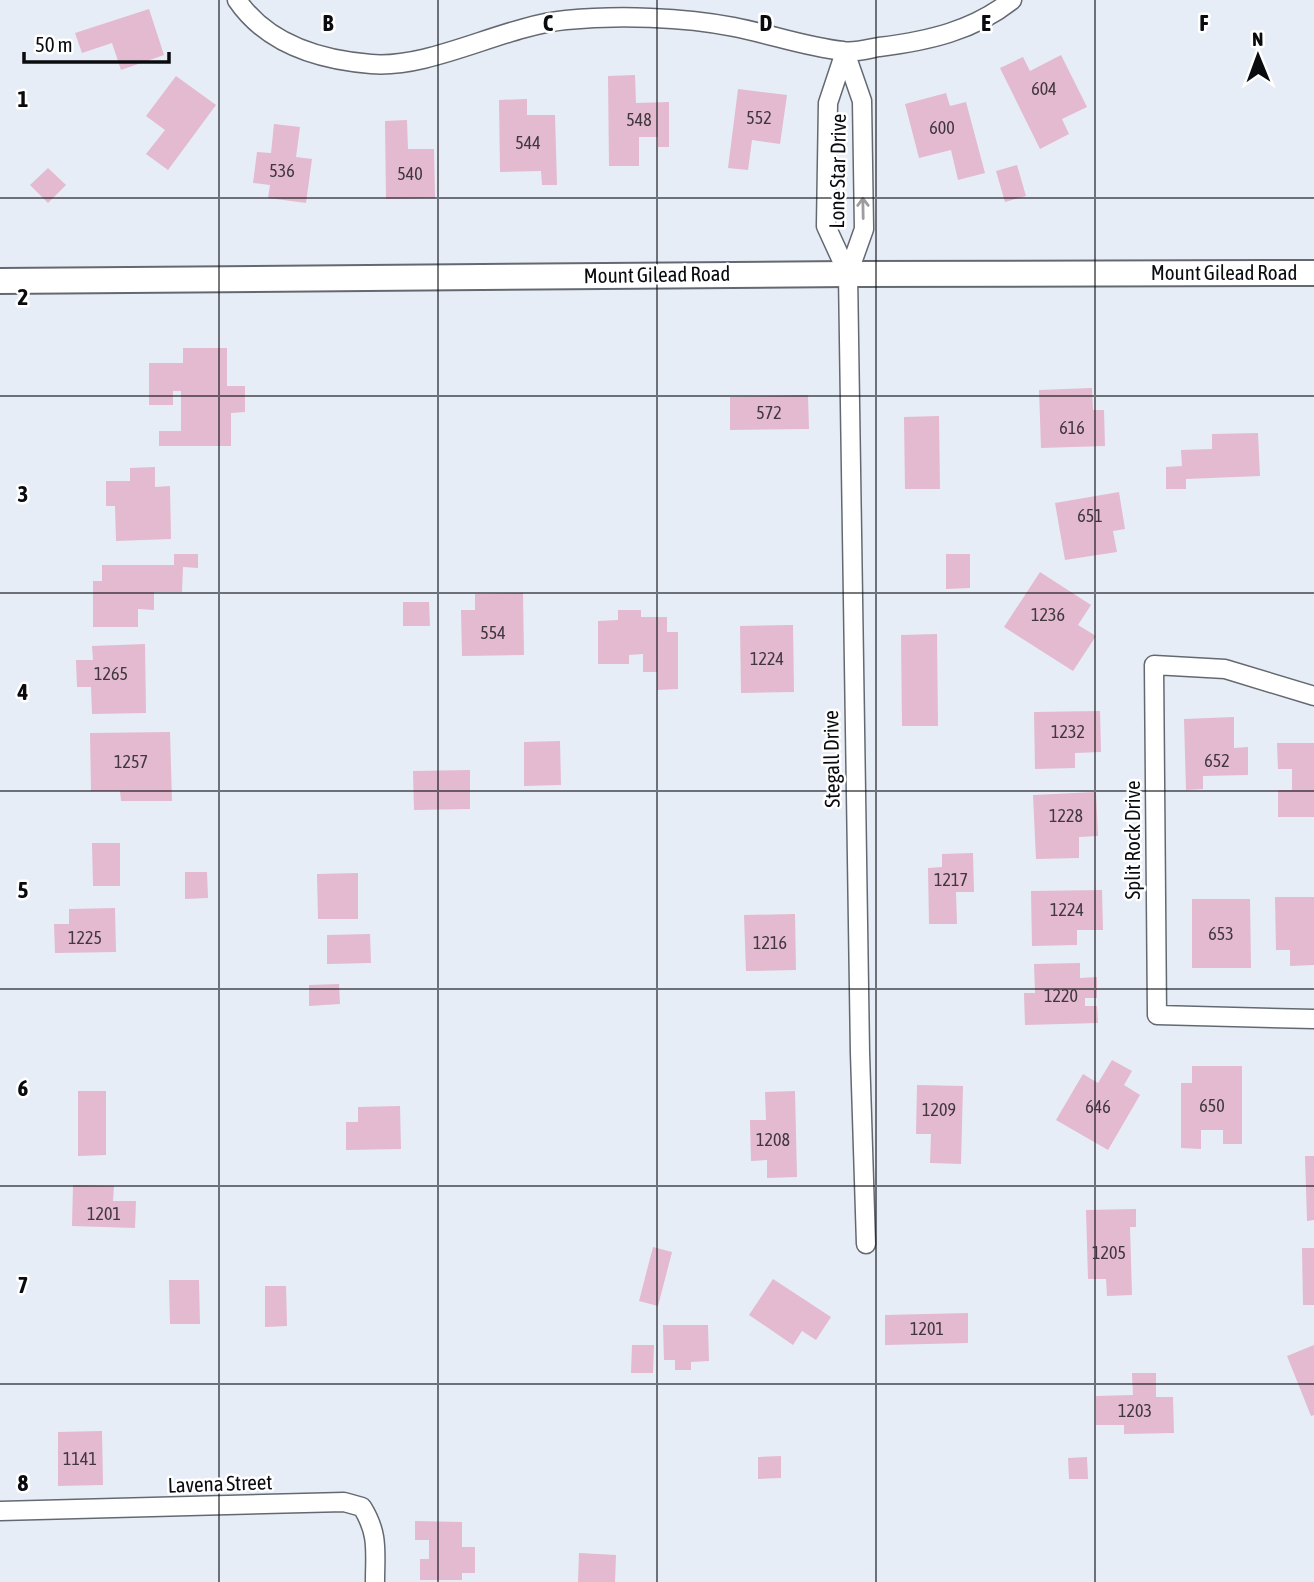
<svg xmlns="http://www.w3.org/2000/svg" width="1314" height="1582" font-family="'Asap Condensed',sans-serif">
	<rect width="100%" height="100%" fill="#e7edf6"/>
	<!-- building -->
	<g fill="#e3bacf">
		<polygon points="149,9 164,55 121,70 112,43 82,53 75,33"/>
		<polygon points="1061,55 1087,107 1062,119 1069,134 1040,149 1000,68 1023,57 1030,71"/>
		<polygon points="635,75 636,103 669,102 669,147 658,147 658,137 639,137 639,166 609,166 608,76"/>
		<polygon points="176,76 216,105 168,170 146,154 165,130 146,116"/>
		<polygon points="738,89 787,95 780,144 752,140 748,170 728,168"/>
		<polygon points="946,93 950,106 966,102 985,173 958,180 951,150 919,158 905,104"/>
		<polygon points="527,99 527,115 555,115 557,185 542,185 541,171 500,172 499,100"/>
		<polygon points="407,120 408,149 434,149 435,198 386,199 385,121"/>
		<polygon points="274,124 300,127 296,157 312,159 306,203 268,198 270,185 253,183 257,152 271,153"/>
		<polygon points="1017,165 1026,196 1005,202 996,171"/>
		<polygon points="48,168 66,185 48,203 30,185"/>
		<polygon points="183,348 227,348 227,386 245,386 245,412 231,413 231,446 159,446 159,431 181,431 181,391 173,391 173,405 149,405 149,363 183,363"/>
		<polygon points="1092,388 1093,410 1104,410 1105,446 1041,448 1039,390"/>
		<polygon points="808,395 809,429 730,430 730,397"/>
		<polygon points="939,416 940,489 905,489 904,417"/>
		<polygon points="1258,433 1260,476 1186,479 1186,489 1166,489 1166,467 1182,466 1181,450 1212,449 1212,434"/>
		<polygon points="155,467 155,487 170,486 171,539 116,541 115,506 106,506 106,481 130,481 130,468"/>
		<polygon points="1119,492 1125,529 1113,531 1117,552 1065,560 1055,503"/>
		<polygon points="174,554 198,554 198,568 183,567 182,592 154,592 154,610 138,609 138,627 93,627 93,581 102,581 102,565 174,565"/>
		<polygon points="946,554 970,554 970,588 946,589"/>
		<polygon points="1040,572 1091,605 1078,625 1096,636 1073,671 1004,627"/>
		<polygon points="523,593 524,655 462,656 461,610 475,610 475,594"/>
		<polygon points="403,602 429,602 430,626 403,626"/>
		<polygon points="618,610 641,610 641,617 667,617 667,632 678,632 678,689 657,690 657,672 643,672 643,654 629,655 629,664 598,664 598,621 618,620"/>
		<polygon points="793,625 794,692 741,693 740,626"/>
		<polygon points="937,634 938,726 902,726 901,635"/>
		<polygon points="145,644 146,713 92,714 91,687 77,687 76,660 93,660 92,646"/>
		<polygon points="1100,711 1101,752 1075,753 1075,768 1035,769 1034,712"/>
		<polygon points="1234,717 1234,748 1248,747 1248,775 1203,776 1203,789 1186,790 1184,719"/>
		<polygon points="170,732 172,801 121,801 120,791 91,791 90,733"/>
		<polygon points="560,741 561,785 524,786 524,742"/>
		<polygon points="1277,743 1314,743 1314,817 1278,817 1278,790 1292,790 1292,769 1278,769"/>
		<polygon points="470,770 470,809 414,810 413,771"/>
		<polygon points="1096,792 1098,836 1079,837 1079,858 1036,859 1033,795"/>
		<polygon points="92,843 120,843 120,886 93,886"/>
		<polygon points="973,853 974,892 956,892 957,924 929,924 928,868 942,867 942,854"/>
		<polygon points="185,872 207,872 208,898 185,899"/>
		<polygon points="358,873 358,919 318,919 317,874"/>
		<polygon points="1102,890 1103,930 1077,930 1077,945 1032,946 1031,891"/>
		<polygon points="1275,897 1314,897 1314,965 1290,966 1290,950 1276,950"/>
		<polygon points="1192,899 1250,899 1251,968 1192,968"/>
		<polygon points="115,908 116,952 55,953 54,924 69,924 69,909"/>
		<polygon points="795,914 796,970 746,971 744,915"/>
		<polygon points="370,934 371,963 327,964 327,935"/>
		<polygon points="1080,963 1080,978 1097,977 1097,998 1085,998 1085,1006 1097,1006 1098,1023 1025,1025 1024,993 1035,993 1034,964"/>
		<polygon points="339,984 340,1004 309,1006 309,985"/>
		<polygon points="1112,1060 1132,1071 1124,1085 1140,1095 1108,1150 1056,1120 1083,1074 1098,1083"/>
		<polygon points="1192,1066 1242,1066 1242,1144 1223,1144 1223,1130 1201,1130 1201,1149 1181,1148 1181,1083 1192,1083"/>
		<polygon points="917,1085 963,1086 961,1164 930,1163 931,1134 916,1134"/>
		<polygon points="78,1091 106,1091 106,1155 78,1156"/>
		<polygon points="795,1091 797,1177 767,1178 767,1160 751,1161 750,1120 766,1120 765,1092"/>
		<polygon points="400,1106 401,1149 346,1150 346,1122 358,1122 358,1107"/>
		<polygon points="1305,1156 1314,1156 1314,1220 1307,1221"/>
		<polygon points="73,1185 114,1186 113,1201 136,1201 135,1228 72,1226"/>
		<polygon points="1136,1209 1136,1227 1130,1227 1132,1295 1107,1296 1106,1279 1088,1279 1086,1210"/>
		<polygon points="653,1247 672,1252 658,1306 639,1301"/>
		<polygon points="1302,1248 1314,1248 1314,1305 1303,1305"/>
		<polygon points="773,1279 831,1317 816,1340 802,1331 793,1345 749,1315"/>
		<polygon points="169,1280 199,1280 200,1324 170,1324"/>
		<polygon points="265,1286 286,1286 287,1326 265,1327"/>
		<polygon points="968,1313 968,1343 885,1345 885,1315"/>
		<polygon points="663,1325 708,1325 709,1361 691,1362 691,1370 675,1370 675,1360 664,1360"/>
		<polygon points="632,1345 654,1345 653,1373 631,1373"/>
		<polygon points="1314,1345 1314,1415 1311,1416 1287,1356"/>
		<polygon points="1132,1373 1156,1373 1156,1397 1173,1397 1174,1433 1124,1434 1124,1425 1096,1425 1096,1396 1133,1395"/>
		<polygon points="102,1431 103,1485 58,1486 58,1432"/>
		<polygon points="781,1456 781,1478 758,1479 758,1457"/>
		<polygon points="1087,1457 1088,1479 1069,1479 1068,1458"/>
		<polygon points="415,1521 462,1522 462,1547 475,1547 475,1573 462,1573 462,1580 420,1580 420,1559 429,1559 429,1540 415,1540"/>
		<polygon points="579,1553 616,1555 615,1582 578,1582"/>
	</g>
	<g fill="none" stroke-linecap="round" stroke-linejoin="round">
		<!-- street casing -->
		<g stroke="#646971" stroke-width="21">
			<g id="street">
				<path d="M237 0C267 44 320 60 371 64 431 69 503 26 566 20 618 15 683 17 734 27 770 34 806 47 843 51 854 53 868 49 879 47 928 41 973 31 1012 0"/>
				<polyline points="845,52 862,101 864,229 848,274 860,1053 866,1244"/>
				<polyline points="845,52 828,103 826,226 848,274"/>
				<polyline points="1314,696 1225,669 1154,665 1157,1015 1314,1019"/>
				<path d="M0 1511 344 1502 362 1507C379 1534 375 1552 375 1582"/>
			</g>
		</g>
		<!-- secondary casing -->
		<g stroke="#646971" stroke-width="28">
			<polyline id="secondary" points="0,281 848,274 1314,273"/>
		</g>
		<!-- street -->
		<use href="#street" stroke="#fff" stroke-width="18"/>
		<!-- secondary -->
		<use href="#secondary" stroke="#fff" stroke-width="24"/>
	</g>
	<!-- one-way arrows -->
	<defs><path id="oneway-shaft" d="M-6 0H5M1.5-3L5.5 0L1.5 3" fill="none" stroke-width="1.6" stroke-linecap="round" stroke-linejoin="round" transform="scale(1.75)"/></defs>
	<use stroke="#9d9d9f" href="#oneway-shaft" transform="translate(863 208) rotate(-91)"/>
	<!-- grid -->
	<path fill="none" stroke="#0a0b0f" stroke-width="2" stroke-opacity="0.55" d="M219 0V1582M438 0V1582M657 0V1582M876 0V1582M1095 0V1582M0 198H1314M0 396H1314M0 593H1314M0 791H1314M0 989H1314M0 1186H1314M0 1384H1314"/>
	<g text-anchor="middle" stroke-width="5" stroke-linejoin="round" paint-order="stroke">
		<!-- number labels -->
		<g font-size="18" fill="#40373f">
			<text x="1044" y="95">604</text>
			<text x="759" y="124">552</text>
			<text x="639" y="126">548</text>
			<text x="942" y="134">600</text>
			<text x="528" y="149">544</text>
			<text x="282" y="177">536</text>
			<text x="410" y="180">540</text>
			<text x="769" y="419">572</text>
			<text x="1072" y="434">616</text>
			<text x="1090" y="522">651</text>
			<text x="1048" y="621">1236</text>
			<text x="493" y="639">554</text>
			<text x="767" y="665">1224</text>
			<text x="111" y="680">1265</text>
			<text x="1068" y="738">1232</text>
			<text x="1217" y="767">652</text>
			<text x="131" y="768">1257</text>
			<text x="1066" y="822">1228</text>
			<text x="951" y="886">1217</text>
			<text x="1067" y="916">1224</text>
			<text x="1221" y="940">653</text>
			<text x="85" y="944">1225</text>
			<text x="770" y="949">1216</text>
			<text x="1061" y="1002">1220</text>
			<text x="1212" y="1112">650</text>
			<text x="1098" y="1113">646</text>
			<text x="939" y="1116">1209</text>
			<text x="773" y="1146">1208</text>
			<text x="104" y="1220">1201</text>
			<text x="1109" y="1259">1205</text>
			<text x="927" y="1335">1201</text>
			<text x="1135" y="1417">1203</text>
			<text x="80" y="1465">1141</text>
		</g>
		<!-- street labels -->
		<g font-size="21" fill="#0a0b0f" stroke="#fff">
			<text transform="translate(838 171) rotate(-89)" y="7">Lone Star Drive</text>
			<text x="1224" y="280">Mount Gilead Road</text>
			<text transform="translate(657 275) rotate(-1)" y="7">Mount Gilead Road</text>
			<text transform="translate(832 759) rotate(-91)" y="7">Stegall Drive</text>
			<text transform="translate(1133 840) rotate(-90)" y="7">Split Rock Drive</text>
			<text transform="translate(220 1484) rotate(-2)" y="7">Lavena Street</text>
		</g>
	</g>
	<g font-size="23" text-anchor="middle" font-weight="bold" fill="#0a0b0f" stroke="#fff" stroke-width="5" stroke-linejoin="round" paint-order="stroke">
		<text x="328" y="31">B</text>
		<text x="548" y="31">C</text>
		<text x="766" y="31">D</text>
		<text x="986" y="31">E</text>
		<text x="1204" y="31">F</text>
		<text x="23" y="107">1</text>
		<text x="23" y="305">2</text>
		<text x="23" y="502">3</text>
		<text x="23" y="700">4</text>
		<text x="23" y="898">5</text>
		<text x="23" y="1096">6</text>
		<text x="23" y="1293">7</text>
		<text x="23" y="1491">8</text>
	</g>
	<!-- north arrow -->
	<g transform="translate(1258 56) rotate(359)" stroke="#ffffff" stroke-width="5" paint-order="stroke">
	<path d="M0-5L12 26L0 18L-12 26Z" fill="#0a0b0f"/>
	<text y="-10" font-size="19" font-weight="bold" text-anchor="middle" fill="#0a0b0f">N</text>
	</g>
	<!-- scale -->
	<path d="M24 52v10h145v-10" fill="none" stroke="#0a0b0f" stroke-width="3.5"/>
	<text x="35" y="52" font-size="21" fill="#0a0b0f" stroke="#ffffff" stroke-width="5" paint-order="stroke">50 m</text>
</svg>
